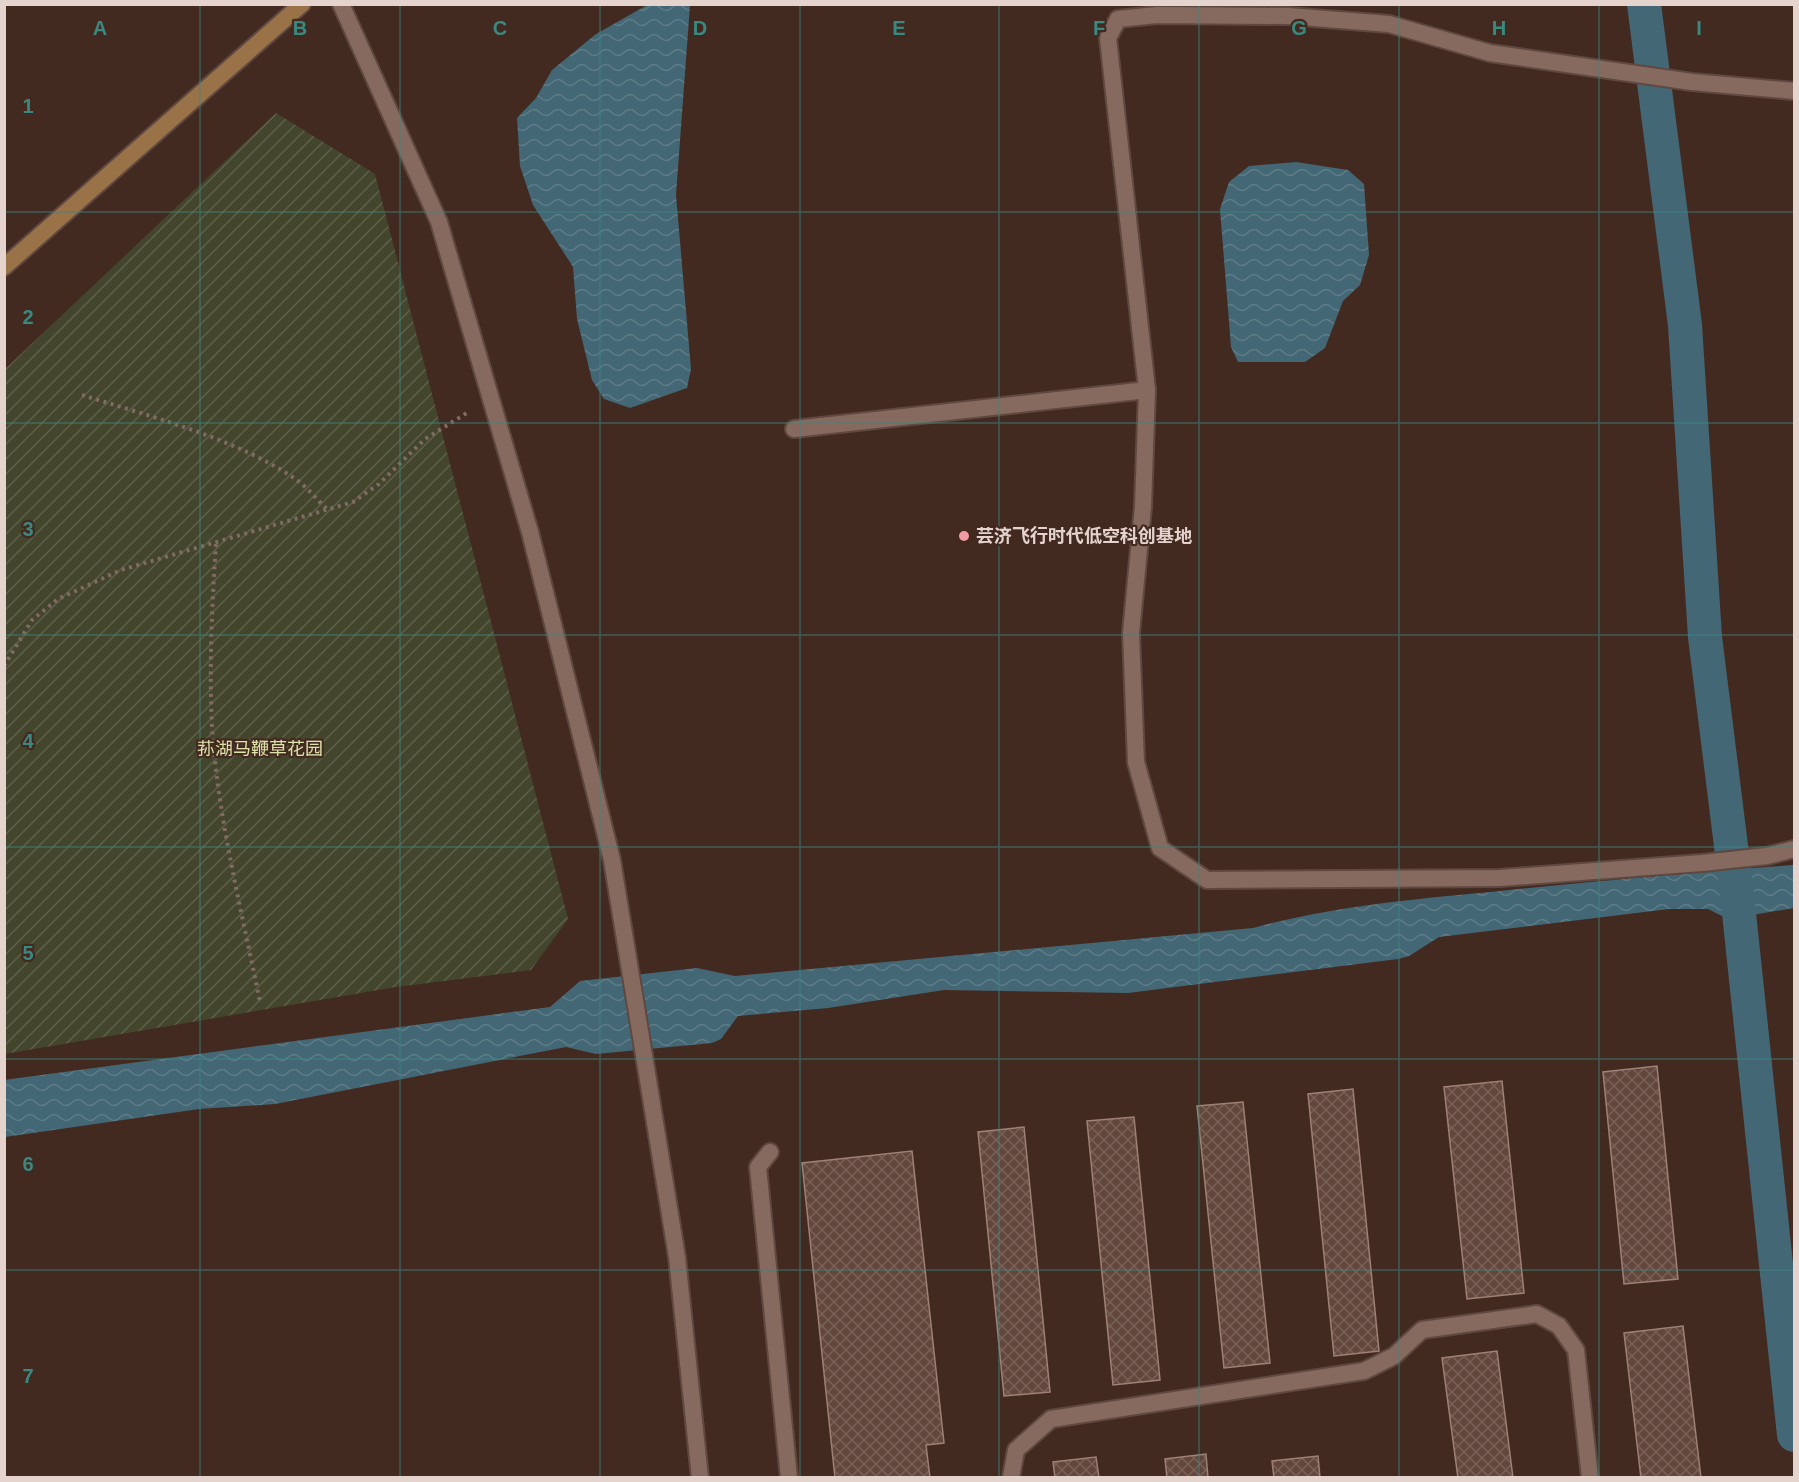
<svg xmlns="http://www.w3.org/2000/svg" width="1799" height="1482" font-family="Helvetica,'Noto Sans SC',sans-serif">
	<defs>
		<pattern id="garden-furrows" width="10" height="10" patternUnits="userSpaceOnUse" patternTransform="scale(1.5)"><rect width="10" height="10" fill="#43462d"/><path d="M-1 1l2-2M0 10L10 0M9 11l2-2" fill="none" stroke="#5e604a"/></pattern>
		<pattern id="water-waves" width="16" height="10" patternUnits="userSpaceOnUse" patternTransform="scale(1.5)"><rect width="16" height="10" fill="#436775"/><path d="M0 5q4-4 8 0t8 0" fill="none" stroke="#5e7c87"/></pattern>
		<pattern id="building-cross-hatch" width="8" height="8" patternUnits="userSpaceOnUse" patternTransform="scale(1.5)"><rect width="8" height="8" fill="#63473d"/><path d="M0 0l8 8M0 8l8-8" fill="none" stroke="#796158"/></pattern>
	</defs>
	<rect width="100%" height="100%" fill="#432a21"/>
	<!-- garden -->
	<polygon fill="url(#garden-furrows)" points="276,113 375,174 568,919 531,970 396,987 5,1054 5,369"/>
	<!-- water -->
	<g fill="url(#water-waves)">
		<polygon points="649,4 690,5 676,195 691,369 687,388 630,408 604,399 592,380 577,319 573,267 533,205 520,166 517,118 536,98 552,70 596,34"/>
		<polygon points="1296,162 1348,170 1364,184 1369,255 1360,285 1343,301 1325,348 1305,362 1238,362 1231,347 1220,209 1229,182 1249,166"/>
		<path d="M1794 865V908L1728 919 1708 909H1669L1439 937 1409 956 1398 959 1128 993 944 990 828 1008 738 1016 721 1039 712 1043 596 1054 566 1047 275 1104 199 1109 5 1137 4 1080 550 1007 580 981 697 968 735 976 1253 928C1333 906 1417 899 1500 891 1598 881 1696 872 1794 865Z"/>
	</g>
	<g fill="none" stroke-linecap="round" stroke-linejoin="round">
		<!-- canal -->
		<polyline stroke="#436775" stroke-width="34" points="1644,4 1685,325 1705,637 1737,894 1794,1435"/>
	</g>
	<!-- building -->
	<g fill="url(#building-cross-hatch)" stroke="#9f8075" stroke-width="1.5">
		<polygon points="1657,1066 1678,1279 1624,1284 1603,1072"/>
		<polygon points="1502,1081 1524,1293 1467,1299 1444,1087"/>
		<polygon points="1353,1089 1379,1351 1334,1356 1308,1094"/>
		<polygon points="1243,1102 1270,1363 1224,1368 1197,1106"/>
		<polygon points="1134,1117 1160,1380 1113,1385 1087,1121"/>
		<polygon points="1024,1127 1050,1392 1004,1396 978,1132"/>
		<polygon points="912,1151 944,1443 926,1445 930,1478 835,1478 802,1163"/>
		<polygon points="1683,1326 1701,1478 1641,1478 1624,1333"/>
		<polygon points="1497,1351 1513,1478 1458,1478 1442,1358"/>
		<polygon points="1206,1454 1208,1478 1167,1478 1165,1459"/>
		<polygon points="1318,1456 1320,1478 1274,1478 1272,1461"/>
		<polygon points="1096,1457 1099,1478 1055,1478 1053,1462"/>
	</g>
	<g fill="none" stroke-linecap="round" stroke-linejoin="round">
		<!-- service casing -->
		<g stroke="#5e4840" stroke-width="20">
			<g id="service">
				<polyline points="1794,91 1692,82 1490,53 1389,24 1288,16 1157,15 1118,19 1108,38 1147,390 1143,507 1131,633 1136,762 1160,848 1207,880 1499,878 1702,863 1767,856 1794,849"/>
				<polyline points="794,429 1147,390"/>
				<polyline points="770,1152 758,1167 789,1478"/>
				<polyline points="1011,1478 1016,1450 1051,1419 1364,1371 1394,1356 1422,1330 1537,1314 1559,1326 1576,1350 1590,1478"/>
			</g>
		</g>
		<!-- tertiary casing -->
		<g stroke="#5e4840" stroke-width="20">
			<polyline id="tertiary" points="341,4 439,222 530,532 612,860 677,1257 700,1478"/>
		</g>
		<!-- secondary casing -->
		<g stroke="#5e4840" stroke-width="20">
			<polyline id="secondary" points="4,267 302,4"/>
		</g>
		<!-- path -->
		<g stroke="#806a62" stroke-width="4" stroke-dasharray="3 4.5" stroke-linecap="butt">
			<path d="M82 395C149 416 241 440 298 481 309 489 318 501 328 510"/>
			<path d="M216 544C212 605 209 666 212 727 218 819 242 912 260 1002"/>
			<polyline points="4,666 32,620 58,599 121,570 353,502 379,484 425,439 470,411"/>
		</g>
		<!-- service -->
		<use href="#service" stroke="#876a5f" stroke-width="16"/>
		<!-- tertiary -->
		<use href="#tertiary" stroke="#876a5f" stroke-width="16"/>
		<!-- secondary -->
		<use href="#secondary" stroke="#9a7248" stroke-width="16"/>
	</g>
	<!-- grid -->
	<path fill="none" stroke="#3a8981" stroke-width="1.5" stroke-opacity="0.55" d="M200 4V1478M400 4V1478M600 4V1478M800 4V1478M999 4V1478M1199 4V1478M1399 4V1478M1599 4V1478M4 212H1794M4 423H1794M4 635H1794M4 847H1794M4 1059H1794M4 1270H1794"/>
	<!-- markers -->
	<circle fill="#f49aa4" stroke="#432a21" stroke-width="2" cx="964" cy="536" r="6"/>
	<g text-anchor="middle" stroke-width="4.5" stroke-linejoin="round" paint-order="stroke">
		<!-- poi labels -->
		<g font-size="18" font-weight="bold" fill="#e5d4ce" stroke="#432a21" text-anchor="start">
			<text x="976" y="542">芸济飞行时代低空科创基地</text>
		</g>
		<!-- park labels -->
		<g font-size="18" fill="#dce2a8" stroke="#432a21">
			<text x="260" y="755">荪湖马鞭草花园</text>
		</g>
	</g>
	<g font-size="20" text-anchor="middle" font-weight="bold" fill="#3a8981" stroke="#432a21" stroke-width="4.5" stroke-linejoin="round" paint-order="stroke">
		<text x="100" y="35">A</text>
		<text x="300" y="35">B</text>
		<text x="500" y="35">C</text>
		<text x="700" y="35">D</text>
		<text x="899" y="35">E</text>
		<text x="1099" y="35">F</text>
		<text x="1299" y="35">G</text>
		<text x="1499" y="35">H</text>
		<text x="1699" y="35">I</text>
		<text x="28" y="113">1</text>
		<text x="28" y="324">2</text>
		<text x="28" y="536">3</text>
		<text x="28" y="748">4</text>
		<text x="28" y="960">5</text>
		<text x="28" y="1171">6</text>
		<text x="28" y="1383">7</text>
	</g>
	<!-- border -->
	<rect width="1799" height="1482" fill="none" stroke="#e5d4ce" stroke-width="12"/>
</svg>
